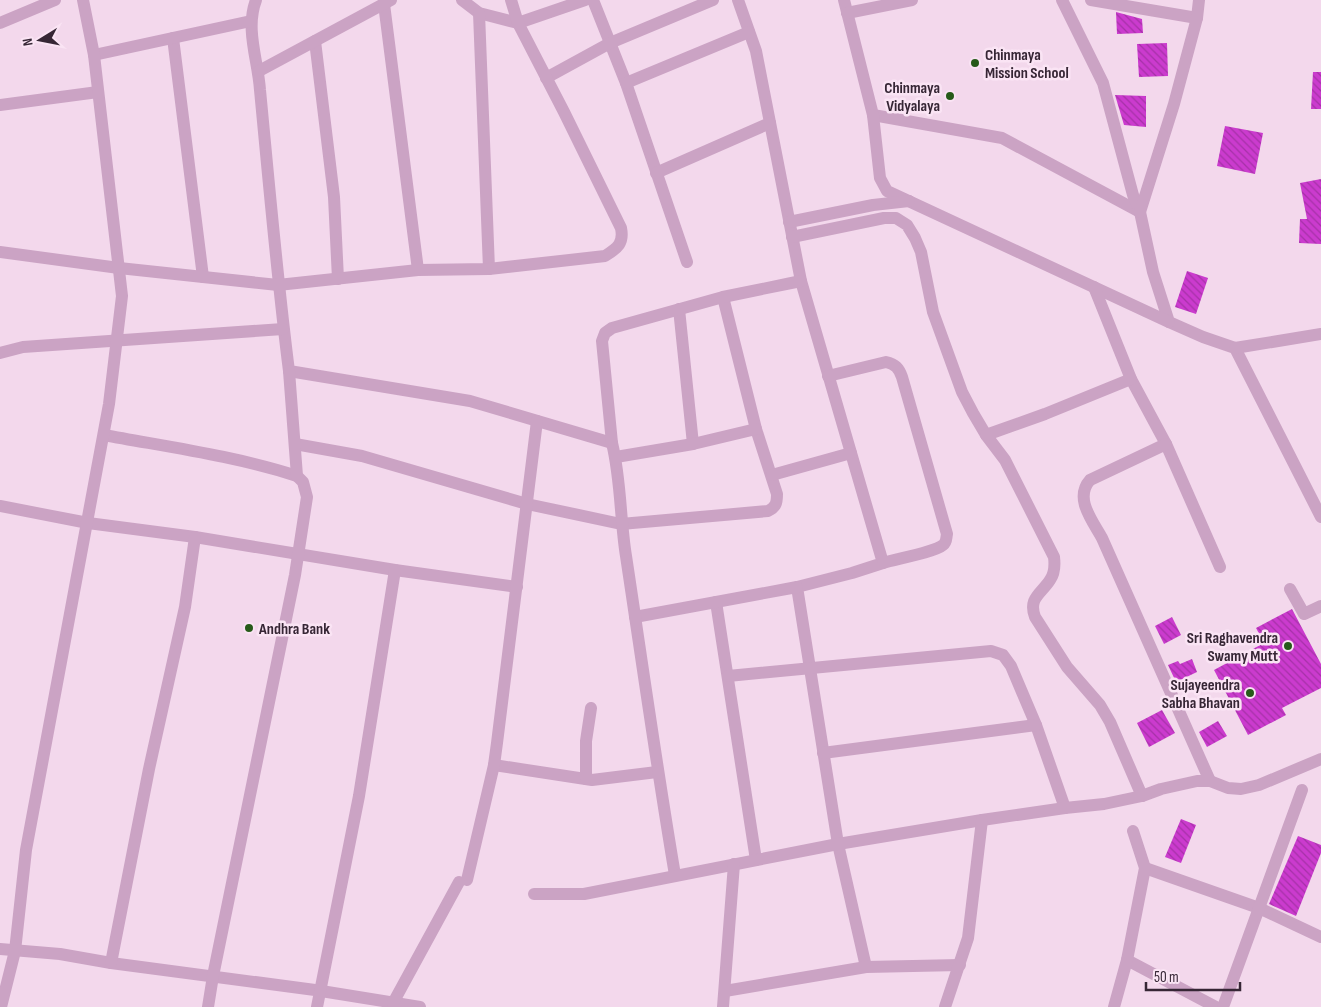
<svg xmlns="http://www.w3.org/2000/svg" width="1321" height="1007" font-family="'Sofia Sans Condensed',sans-serif">
	<defs>
		<pattern id="building-back-hatch" width="6" height="6" patternUnits="userSpaceOnUse" patternTransform="scale(1.25)"><rect width="6" height="6" fill="#cb3bce"/><path d="M-1 5l2 2M0 0l6 6M5-1l2 2" fill="none" stroke="#a631a8"/></pattern>
	</defs>
	<rect width="100%" height="100%" fill="#f3d8ec"/>
	<!-- building -->
	<g fill="url(#building-back-hatch)">
		<polygon points="1116,12 1142,19 1143,33 1117,34"/>
		<polygon points="1167,43 1168,76 1139,77 1137,44"/>
		<polygon points="1313,72 1321,72 1321,109 1311,109"/>
		<polygon points="1115,95 1146,96 1146,127 1124,125"/>
		<polygon points="1225,126 1263,133 1255,174 1217,166"/>
		<polygon points="1321,179 1321,244 1299,243 1300,219 1307,219 1300,183"/>
		<polygon points="1187,271 1208,278 1196,314 1175,307"/>
		<polygon points="1292,609 1321,664 1321,688 1282,708 1286,715 1248,735 1214,670 1264,643 1256,628"/>
		<polygon points="1172,617 1181,635 1164,644 1155,626"/>
		<polygon points="1192,659 1197,672 1176,682 1168,665 1178,661 1180,664"/>
		<polygon points="1162,710 1175,733 1149,747 1137,723"/>
		<polygon points="1218,721 1227,736 1207,747 1199,732"/>
		<polygon points="1181,819 1196,825 1181,863 1165,857"/>
		<polygon points="1298,836 1321,845 1321,853 1296,916 1269,904"/>
	</g>
	<g fill="none" stroke-linecap="round" stroke-linejoin="round">
		<!-- minor -->
		<g stroke="#cba3c4" stroke-width="12">
			<path d="M256 0C245 29 258 60 260 90 269 184 277 277 289 371L470 401 612 443"/>
			<polyline points="462,0 479,13 518,23 585,0"/>
			<polyline points="593,0 626,83 687,262"/>
			<polyline points="738,0 756,51 801,281 883,563 852,573 797,587 838,844 866,967"/>
			<polyline points="844,0 873,115 1002,138 1140,212"/>
			<polyline points="1062,0 1103,83 1133,195 1140,212 1153,272 1169,322 1203,337 1235,348 1321,517"/>
			<polyline points="1091,0 1197,18"/>
			<polyline points="384,4 418,270"/>
			<polyline points="479,13 489,269"/>
			<polyline points="847,13 912,0"/>
			<polyline points="0,23 55,0"/>
			<polyline points="173,38 203,277"/>
			<polyline points="315,41 334,197 338,279"/>
			<polyline points="94,55 251,21"/>
			<polyline points="259,71 391,0"/>
			<polyline points="546,78 610,43 713,0"/>
			<polyline points="626,83 749,32"/>
			<polyline points="0,105 98,92"/>
			<polyline points="873,115 880,178 887,191 1169,322"/>
			<polyline points="656,173 770,123"/>
			<polyline points="1140,212 1174,104 1197,18 1199,0"/>
			<polyline points="789,222 873,205 909,201"/>
			<path d="M792 237 884 218H896L907 225 915 238 921 252 933 312 962 392 973 413 986 435 1005 460 1054 557C1055 565 1055 573 1050 580 1041 594 1028 598 1035 617L1067 667 1100 705 1110 722 1142 796"/>
			<path d="M0 252 119 268 278 285 418 270 489 269 605 256C618 248 624 243 621 228L564 112 518 23 511 0"/>
			<polyline points="1094,287 1131,379 1166,444 1220,567"/>
			<polyline points="679,309 693,444"/>
			<polyline points="1235,348 1321,334"/>
			<polyline points="0,353 23,347 283,329"/>
			<path d="M828 376 886 362C895 364 899 368 902 377L947 534C946 538 947 542 943 545 935 552 896 559 883 563"/>
			<path d="M104 435C168 447 235 456 297 476"/>
			<polyline points="986,435 1045,414 1131,379"/>
			<path d="M295 444 362 456 527 504 621 524 768 511C776 507 777 503 777 494L756 429 723 297"/>
			<path d="M1166 444 1090 480C1074 498 1092 520 1102 538L1210 781"/>
			<polyline points="616,457 693,444 756,429"/>
			<polyline points="772,475 851,453"/>
			<polyline points="0,506 88,523 195,537 395,570 517,587"/>
			<polyline points="1290,589 1304,614 1321,606"/>
			<polyline points="716,602 756,860"/>
			<polyline points="635,617 797,587"/>
			<polyline points="728,676 991,651 1003,655 1011,666 1036,725 1065,808"/>
			<polyline points="823,753 1036,725"/>
			<polyline points="494,765 592,780 657,772"/>
			<polyline points="586,779 586,741 591,708"/>
			<polyline points="1145,868 1259,908 1321,937"/>
			<path d="M675 875C657 769 642 662 626 556 620 519 621 479 612 443L602 341 605 333 612 328 723 297 801 281"/>
			<polyline points="467,880 494,765 497,743 537,421"/>
			<polyline points="534,894 584,894 838,844 982,820 1065,808 1104,804 1142,796 1161,789 1197,781 1210,781 1228,788 1241,789 1259,785 1321,759"/>
			<polyline points="0,949 60,954 111,963 315,990 420,1007"/>
			<polyline points="1127,960 1216,1007"/>
			<polyline points="111,963 149,769 185,607 195,537"/>
			<polyline points="725,991 866,967 960,965"/>
			<polyline points="393,1003 459,882"/>
			<polyline points="1,1007 15,951 26,850 109,404 122,296 94,55 83,0"/>
			<polyline points="208,1007 213,976 295,575 307,497 303,482 297,476 289,371"/>
			<polyline points="317,1007 359,796 395,570"/>
			<polyline points="723,1007 734,864"/>
			<polyline points="945,1007 968,938 982,820"/>
			<polyline points="1114,1007 1127,960 1145,868 1133,831"/>
			<polyline points="1223,1007 1302,790"/>
		</g>
	</g>
	<!-- markers -->
	<g fill="#265a19" stroke="#fae4f4" stroke-width="2">
		<circle cx="975" cy="63" r="5"/>
		<circle cx="950" cy="96" r="5"/>
		<circle cx="249" cy="628" r="5"/>
		<circle cx="1288" cy="646" r="5"/>
		<circle cx="1250" cy="693" r="5"/>
	</g>
	<g text-anchor="middle" stroke-width="5" stroke-linejoin="round" paint-order="stroke">
		<!-- poi labels -->
		<g font-size="16" font-weight="bold" fill="#362635" stroke="#fae4f4" text-anchor="end">
			<text x="985" y="60" text-anchor="start">Chinmaya<tspan x="985" dy="18">Mission School</tspan></text>
			<text x="940" y="93">Chinmaya<tspan x="940" dy="18">Vidyalaya</tspan></text>
			<text x="259" y="634" text-anchor="start">Andhra Bank</text>
			<text x="1278" y="643">Sri Raghavendra<tspan x="1278" dy="18">Swamy Mutt</tspan></text>
			<text x="1240" y="690">Sujayeendra<tspan x="1240" dy="18">Sabha Bhavan</tspan></text>
		</g>
	</g>
	<!-- north arrow -->
	<g transform="translate(40 40) rotate(260)" stroke="#fae4f4" stroke-width="4" paint-order="stroke">
	<path d="M0-4L9 19L0 12L-9 19Z" fill="#362635"/>
	<text y="-8" font-size="14" font-weight="bold" text-anchor="middle" fill="#362635">N</text>
	</g>
	<!-- scale -->
	<path d="M1146 982v8h94v-8" fill="none" stroke="#362635" stroke-width="2.5"/>
	<text x="1154" y="982" font-size="15" fill="#362635" stroke="#fae4f4" stroke-width="4" paint-order="stroke">50 m</text>
</svg>
